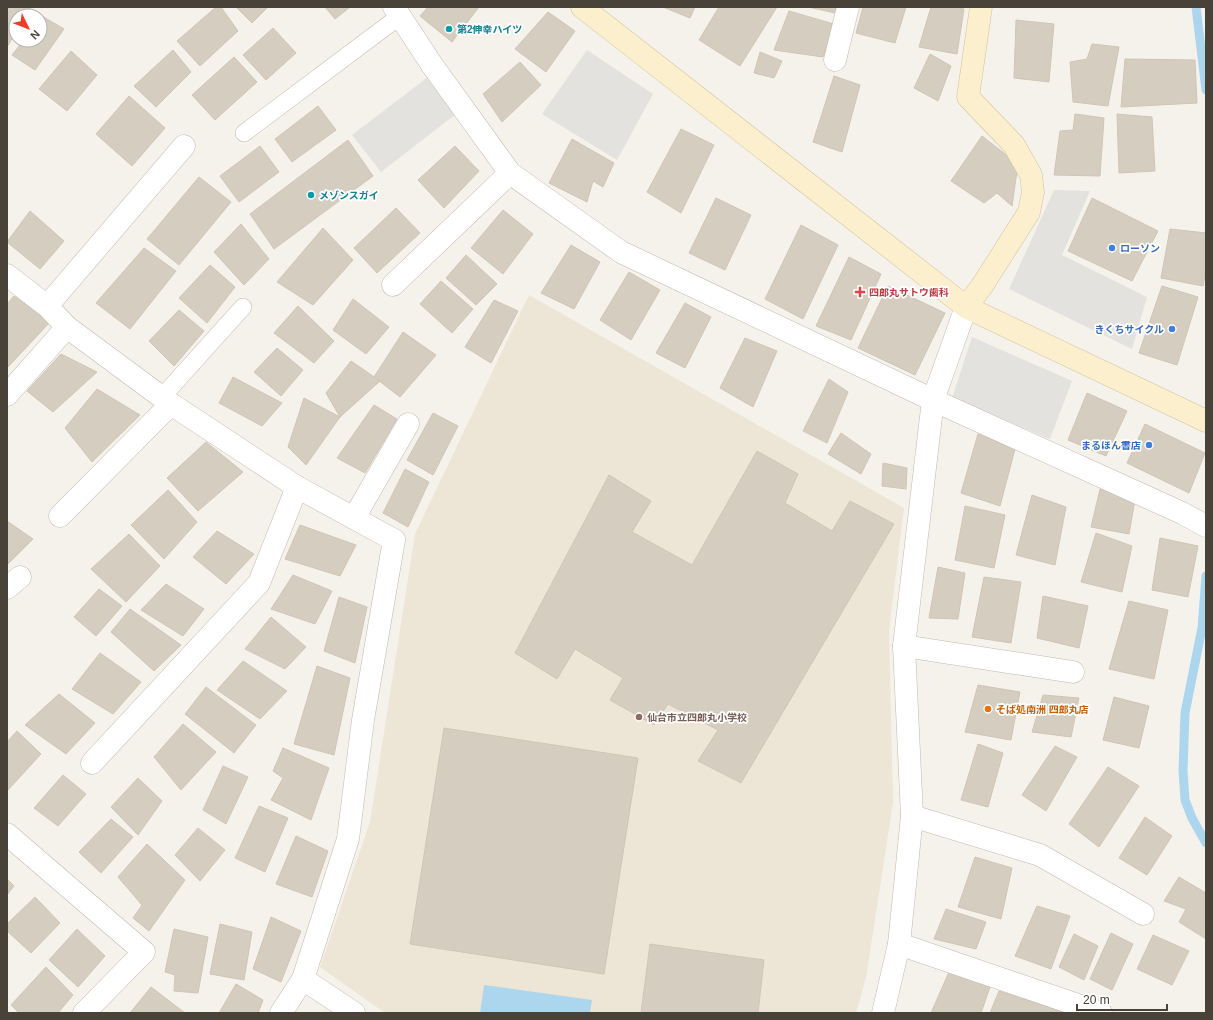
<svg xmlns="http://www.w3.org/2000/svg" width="1213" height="1020" font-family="Arial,'Noto Sans JP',sans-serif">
	<rect width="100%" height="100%" fill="#f5f2ec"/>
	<!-- education -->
	<polygon fill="#ede6d6" points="529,295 904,508 889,631 893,803 866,978 856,1013 385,1013 320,967 370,822 415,534"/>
	<!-- parking -->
	<g fill="#e4e2df">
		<polygon points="587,50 653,94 617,160 542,114"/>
		<polygon points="428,77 456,114 381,172 352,135"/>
		<polygon points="1054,190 1090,191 1062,255 1147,297 1132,349 1009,289"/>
		<polygon points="972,337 1072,381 1050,439 952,398"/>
	</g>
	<!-- water -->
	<polygon fill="#acd6ee" points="484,985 592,1000 590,1013 480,1013"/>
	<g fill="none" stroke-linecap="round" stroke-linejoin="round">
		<!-- stream -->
		<g stroke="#acd6ee" stroke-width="9">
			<polyline points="1196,7 1206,90"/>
			<polyline points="1206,576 1202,628 1185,713 1183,771 1185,800 1192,818 1206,843"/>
		</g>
	</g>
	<!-- building -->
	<g fill="#d6cdc1" stroke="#d1c4b5">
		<polygon points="7,7 31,7 26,16 16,16 16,32 7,47"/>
		<polygon points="216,7 221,7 238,31 200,66 177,41"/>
		<polygon points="236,7 268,7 252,23"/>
		<polygon points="325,7 350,7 335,19"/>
		<polygon points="428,7 479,7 452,42 420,16"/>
		<polygon points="663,7 695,7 690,18"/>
		<polygon points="719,7 777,7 740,66 699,40"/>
		<polygon points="808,7 836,7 835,13"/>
		<polygon points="863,7 906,7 895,43 856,33"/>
		<polygon points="931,7 955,7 964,9 957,54 919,47"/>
		<polygon points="789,11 834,24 823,57 774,50"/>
		<polygon points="548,12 575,31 546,72 515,49"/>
		<polygon points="42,16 64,29 35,70 12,55 24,40 40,40 40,19"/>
		<polygon points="1016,20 1054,24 1049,82 1014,78"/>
		<polygon points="273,28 296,53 266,80 243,55"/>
		<polygon points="1092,44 1119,47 1108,106 1073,102 1070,62 1087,59"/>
		<polygon points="173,50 191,72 156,107 134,86"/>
		<polygon points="71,51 97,75 67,111 39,89"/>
		<polygon points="760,52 782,61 774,78 754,73"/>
		<polygon points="930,54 951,66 938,101 914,88"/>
		<polygon points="234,57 257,82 215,120 192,95"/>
		<polygon points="1125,59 1195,60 1197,103 1121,107"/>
		<polygon points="520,62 541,85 502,122 483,94"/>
		<polygon points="834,76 860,85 842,152 813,142"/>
		<polygon points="129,96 165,128 132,166 96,134"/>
		<polygon points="318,106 336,130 292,162 275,139"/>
		<polygon points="1075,114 1104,118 1100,176 1054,175 1060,131 1073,130"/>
		<polygon points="1117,114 1152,117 1155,171 1119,173"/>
		<polygon points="681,129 714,145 681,213 647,192"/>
		<polygon points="982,136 1018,164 1012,206 997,193 984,203 951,181"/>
		<polygon points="572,139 614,163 603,187 593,181 587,202 549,183"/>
		<polygon points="348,140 373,176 274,249 250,214"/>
		<polygon points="260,146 279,172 239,202 220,176"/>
		<polygon points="455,146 479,171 444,208 418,180"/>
		<polygon points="199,177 231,202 179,265 147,239"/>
		<polygon points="716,198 751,215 725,270 689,253"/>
		<polygon points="1092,198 1158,231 1132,281 1068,251"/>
		<polygon points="396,208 420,233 377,273 354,248"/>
		<polygon points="503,210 533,234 503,274 471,248"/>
		<polygon points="30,211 64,241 40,269 7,242"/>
		<polygon points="241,224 269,259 244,285 214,252"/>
		<polygon points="801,225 838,245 803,319 765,299"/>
		<polygon points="323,228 353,260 313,305 277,282"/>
		<polygon points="1170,229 1206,233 1206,270 1203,286 1161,278"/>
		<polygon points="571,245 600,262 574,309 541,293"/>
		<polygon points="144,248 176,271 130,329 96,303"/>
		<polygon points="466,255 497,284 476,305 446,278"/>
		<polygon points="849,257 881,274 851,340 816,326"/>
		<polygon points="210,265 235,287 207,323 179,298"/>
		<polygon points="629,272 660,290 631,340 600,320"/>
		<polygon points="441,281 473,309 452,333 420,304"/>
		<polygon points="888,286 945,313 915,375 858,348"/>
		<polygon points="1162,286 1198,297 1177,365 1139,353"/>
		<polygon points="14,296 50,322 7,368 7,304"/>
		<polygon points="353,299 389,327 366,354 333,330"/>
		<polygon points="494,300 518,311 491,363 465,347"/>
		<polygon points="685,303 711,317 685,368 656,353"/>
		<polygon points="298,306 334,341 314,363 274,333"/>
		<polygon points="179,310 204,331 174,366 149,341"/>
		<polygon points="403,332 436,355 400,397 374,377"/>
		<polygon points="745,338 777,351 753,407 720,388"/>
		<polygon points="277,348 303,370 281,396 254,372"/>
		<polygon points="61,354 97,372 53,412 27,391"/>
		<polygon points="351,361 380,381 340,417 326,393"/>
		<polygon points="233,377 282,403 262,426 219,403"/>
		<polygon points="829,379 848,392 827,443 803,431"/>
		<polygon points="97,389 140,415 92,462 65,428"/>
		<polygon points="1087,393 1127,411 1106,456 1068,440"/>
		<polygon points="304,398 340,417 306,465 288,447"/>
		<polygon points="374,405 397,419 365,473 337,458"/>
		<polygon points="433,413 458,426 433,475 407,460"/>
		<polygon points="1145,424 1205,453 1189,493 1127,463"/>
		<polygon points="841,433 871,454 861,474 828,454"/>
		<polygon points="978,434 1015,449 1000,506 961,493"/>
		<polygon points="206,442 243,472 198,511 167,478"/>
		<polygon points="757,451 798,474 785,503 832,531 850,501 894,524 741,783 698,761 718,730 668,704 654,725 610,700 623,678 575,649 557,679 515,653 609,475 651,501 632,532 692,565"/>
		<polygon points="883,463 907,468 906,489 882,486"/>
		<polygon points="405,469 429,482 408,527 383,513"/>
		<polygon points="1100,489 1135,500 1129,534 1091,527"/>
		<polygon points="168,490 197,522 164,559 131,525"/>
		<polygon points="1032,495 1066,507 1055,565 1016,555"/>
		<polygon points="965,506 1005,515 994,568 955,560"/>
		<polygon points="7,521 33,539 7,565"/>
		<polygon points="300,525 356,545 340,576 285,559"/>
		<polygon points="217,531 254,554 226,584 193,557"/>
		<polygon points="1096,533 1132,546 1122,592 1081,582"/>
		<polygon points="129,534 160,566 126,602 91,569"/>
		<polygon points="1160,538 1198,546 1188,597 1152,590"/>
		<polygon points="938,567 965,573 958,619 929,618"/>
		<polygon points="293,575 332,591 315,624 271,609"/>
		<polygon points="984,577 1021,582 1011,643 972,637"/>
		<polygon points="166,584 204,609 183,636 141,610"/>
		<polygon points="99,589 122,606 96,636 74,617"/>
		<polygon points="1043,596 1088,606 1079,648 1037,638"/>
		<polygon points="339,597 367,607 355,663 324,651"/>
		<polygon points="1129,601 1168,610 1154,679 1109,669"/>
		<polygon points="130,609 181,645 154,671 111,632"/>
		<polygon points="271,617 306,647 285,669 245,649"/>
		<polygon points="100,653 141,682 113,714 72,689"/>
		<polygon points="243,661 287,691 260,719 217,690"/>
		<polygon points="317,666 350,678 334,755 294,744"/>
		<polygon points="978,685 1020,692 1011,740 965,732"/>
		<polygon points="206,687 256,725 234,753 185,714"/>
		<polygon points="59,694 95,723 66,754 25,725"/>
		<polygon points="1043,695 1079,698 1071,737 1032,732"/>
		<polygon points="1114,697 1149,706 1139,748 1103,740"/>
		<polygon points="183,724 216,752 181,790 154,757"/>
		<polygon points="444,728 638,758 604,974 410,944"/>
		<polygon points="17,731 41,754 7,791 7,742"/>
		<polygon points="978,744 1003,753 988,807 961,800"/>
		<polygon points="1055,746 1077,757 1046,811 1022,795"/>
		<polygon points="283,748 329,768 311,820 271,800 283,778 273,771"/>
		<polygon points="223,766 248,777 226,824 203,810"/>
		<polygon points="1108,767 1139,786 1099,847 1069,824"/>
		<polygon points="63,775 86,794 58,826 34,808"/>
		<polygon points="138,778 162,801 138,835 111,807"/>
		<polygon points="259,806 288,818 265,872 235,858"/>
		<polygon points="1145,817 1172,836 1147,875 1119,858"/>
		<polygon points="111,819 133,837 101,873 79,852"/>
		<polygon points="198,828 225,850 200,881 175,855"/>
		<polygon points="296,836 328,851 312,897 276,884"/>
		<polygon points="147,844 185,880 149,931 133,918 142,905 118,877"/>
		<polygon points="975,857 1012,868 1001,919 958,907"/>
		<polygon points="1179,877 1206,893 1206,939 1179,922 1186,909 1164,901"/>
		<polygon points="7,879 14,886 7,895"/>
		<polygon points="35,897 60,923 31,953 7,931 7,924"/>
		<polygon points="1037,906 1070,916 1051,969 1015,956"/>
		<polygon points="946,909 986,922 976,949 934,939"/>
		<polygon points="271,917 301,931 281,982 253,969"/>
		<polygon points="220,924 252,932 244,980 210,974"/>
		<polygon points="77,929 105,956 78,987 49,960"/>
		<polygon points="174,929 208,937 198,993 174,991 175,975 165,972"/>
		<polygon points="1111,933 1133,944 1112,990 1090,979"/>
		<polygon points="1074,934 1098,946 1084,980 1059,967"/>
		<polygon points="1153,935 1189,951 1172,985 1137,969"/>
		<polygon points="650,944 764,960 758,1013 641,1013"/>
		<polygon points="46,967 73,995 58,1013 19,1013 11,1005"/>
		<polygon points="949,972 991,984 981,1013 931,1013"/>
		<polygon points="236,984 263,1000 258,1013 219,1013"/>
		<polygon points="151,987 185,1013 130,1013"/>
		<polygon points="999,991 1067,1013 990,1013"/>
	</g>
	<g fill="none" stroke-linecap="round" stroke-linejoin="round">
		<!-- lane casing -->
		<g stroke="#c0b9ae" stroke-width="18">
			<g id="lane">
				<polyline points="244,133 400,16"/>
				<polyline points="162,397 243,307"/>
			</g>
		</g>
		<!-- street casing -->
		<g stroke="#c0b9ae" stroke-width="23">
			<g id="street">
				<polyline points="394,7 432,65 510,173 621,252 933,400 1182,513 1206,526"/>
				<polyline points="835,60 848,7"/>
				<polyline points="7,275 47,306 67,327 171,404 297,487 394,540 363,720 348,839 303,979 281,1013"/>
				<polyline points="393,285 510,173"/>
				<polyline points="47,306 184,146"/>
				<polyline points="7,395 67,327"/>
				<polyline points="60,516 171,404"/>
				<polyline points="354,518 408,424"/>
				<polyline points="7,588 20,577"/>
				<polyline points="904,646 1073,672"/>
				<polyline points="92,763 259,583 297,487"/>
				<polyline points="912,816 1040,855 1143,914"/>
				<polyline points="7,834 144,952 84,1013"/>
				<polyline points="899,944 1101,1013"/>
				<polyline points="303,979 354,1013"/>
				<polyline points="883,1013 899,944 912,816 904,646 933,400 966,307"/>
			</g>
		</g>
		<!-- secondary casing -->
		<g stroke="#d2c29d" stroke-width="23">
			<g id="secondary">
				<polyline points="582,7 966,307 1206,421"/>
				<polyline points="966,307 982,286 1029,212 1033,192 1031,175 1014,145 968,97 981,7"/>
			</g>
		</g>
		<!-- lane -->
		<use href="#lane" stroke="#fff" stroke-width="17"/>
		<!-- street -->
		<use href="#street" stroke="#fff" stroke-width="22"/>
		<!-- secondary -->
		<use href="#secondary" stroke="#fcefce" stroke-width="22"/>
	</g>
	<!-- markers -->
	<g fill="#0f9aa8" stroke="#fff" stroke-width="1.5">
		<circle cx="449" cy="29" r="4"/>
		<circle cx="311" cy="195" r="4"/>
	</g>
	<g fill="#3f7fe0" stroke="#fff" stroke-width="1.5">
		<circle cx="1112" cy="248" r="4"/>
		<circle cx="1172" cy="329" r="4"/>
		<circle cx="1149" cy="445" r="4"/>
	</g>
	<path fill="#e0444e" stroke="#fff" stroke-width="1.5" d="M858 286h4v4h4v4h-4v4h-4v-4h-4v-4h4z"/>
	<circle fill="#e8710a" stroke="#fff" stroke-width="1.5" cx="988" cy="709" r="4"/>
	<circle fill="#8d6e63" stroke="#fff" stroke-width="1.5" cx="639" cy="717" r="4"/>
	<g text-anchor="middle" stroke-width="3.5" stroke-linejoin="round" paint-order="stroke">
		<!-- culture labels -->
		<g font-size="10" font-weight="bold" fill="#0d838f" stroke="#fff" text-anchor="start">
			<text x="457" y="33">第2伸幸ハイツ</text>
			<text x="319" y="199">メゾンスガイ</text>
		</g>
		<!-- shop labels -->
		<g font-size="10" font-weight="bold" fill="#366cbe" stroke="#fff" text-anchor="end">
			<text x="1120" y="252" text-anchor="start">ローソン</text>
			<text x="1164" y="333">きくちサイクル</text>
			<text x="1141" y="449">まるほん書店</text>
		</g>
		<!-- health labels -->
		<g font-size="10" font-weight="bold" fill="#be3a42" stroke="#fff" text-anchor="start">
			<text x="869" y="296">四郎丸サトウ歯科</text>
		</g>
		<!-- food labels -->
		<g font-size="10" font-weight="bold" fill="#c56008" stroke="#fff" text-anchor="start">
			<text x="996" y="713">そば処南洲 四郎丸店</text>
		</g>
		<!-- education labels -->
		<g font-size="10" font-weight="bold" fill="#785e54" stroke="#fff" text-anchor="start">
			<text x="647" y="721">仙台市立四郎丸小学校</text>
		</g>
	</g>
	<!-- border -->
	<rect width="1213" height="1020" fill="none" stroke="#494239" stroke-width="16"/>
	<!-- north arrow -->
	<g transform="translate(28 28) rotate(133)"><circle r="19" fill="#ffffff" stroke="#b6b3b0"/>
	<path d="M0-3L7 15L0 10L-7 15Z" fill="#ef3c28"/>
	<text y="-6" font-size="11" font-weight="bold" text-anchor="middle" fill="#494239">N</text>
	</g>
	<!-- scale -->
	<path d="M1077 1004v6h90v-6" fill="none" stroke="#494239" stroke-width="2"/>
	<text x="1083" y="1004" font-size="12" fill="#494239" stroke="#ffffff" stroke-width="3" paint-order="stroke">20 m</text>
</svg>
